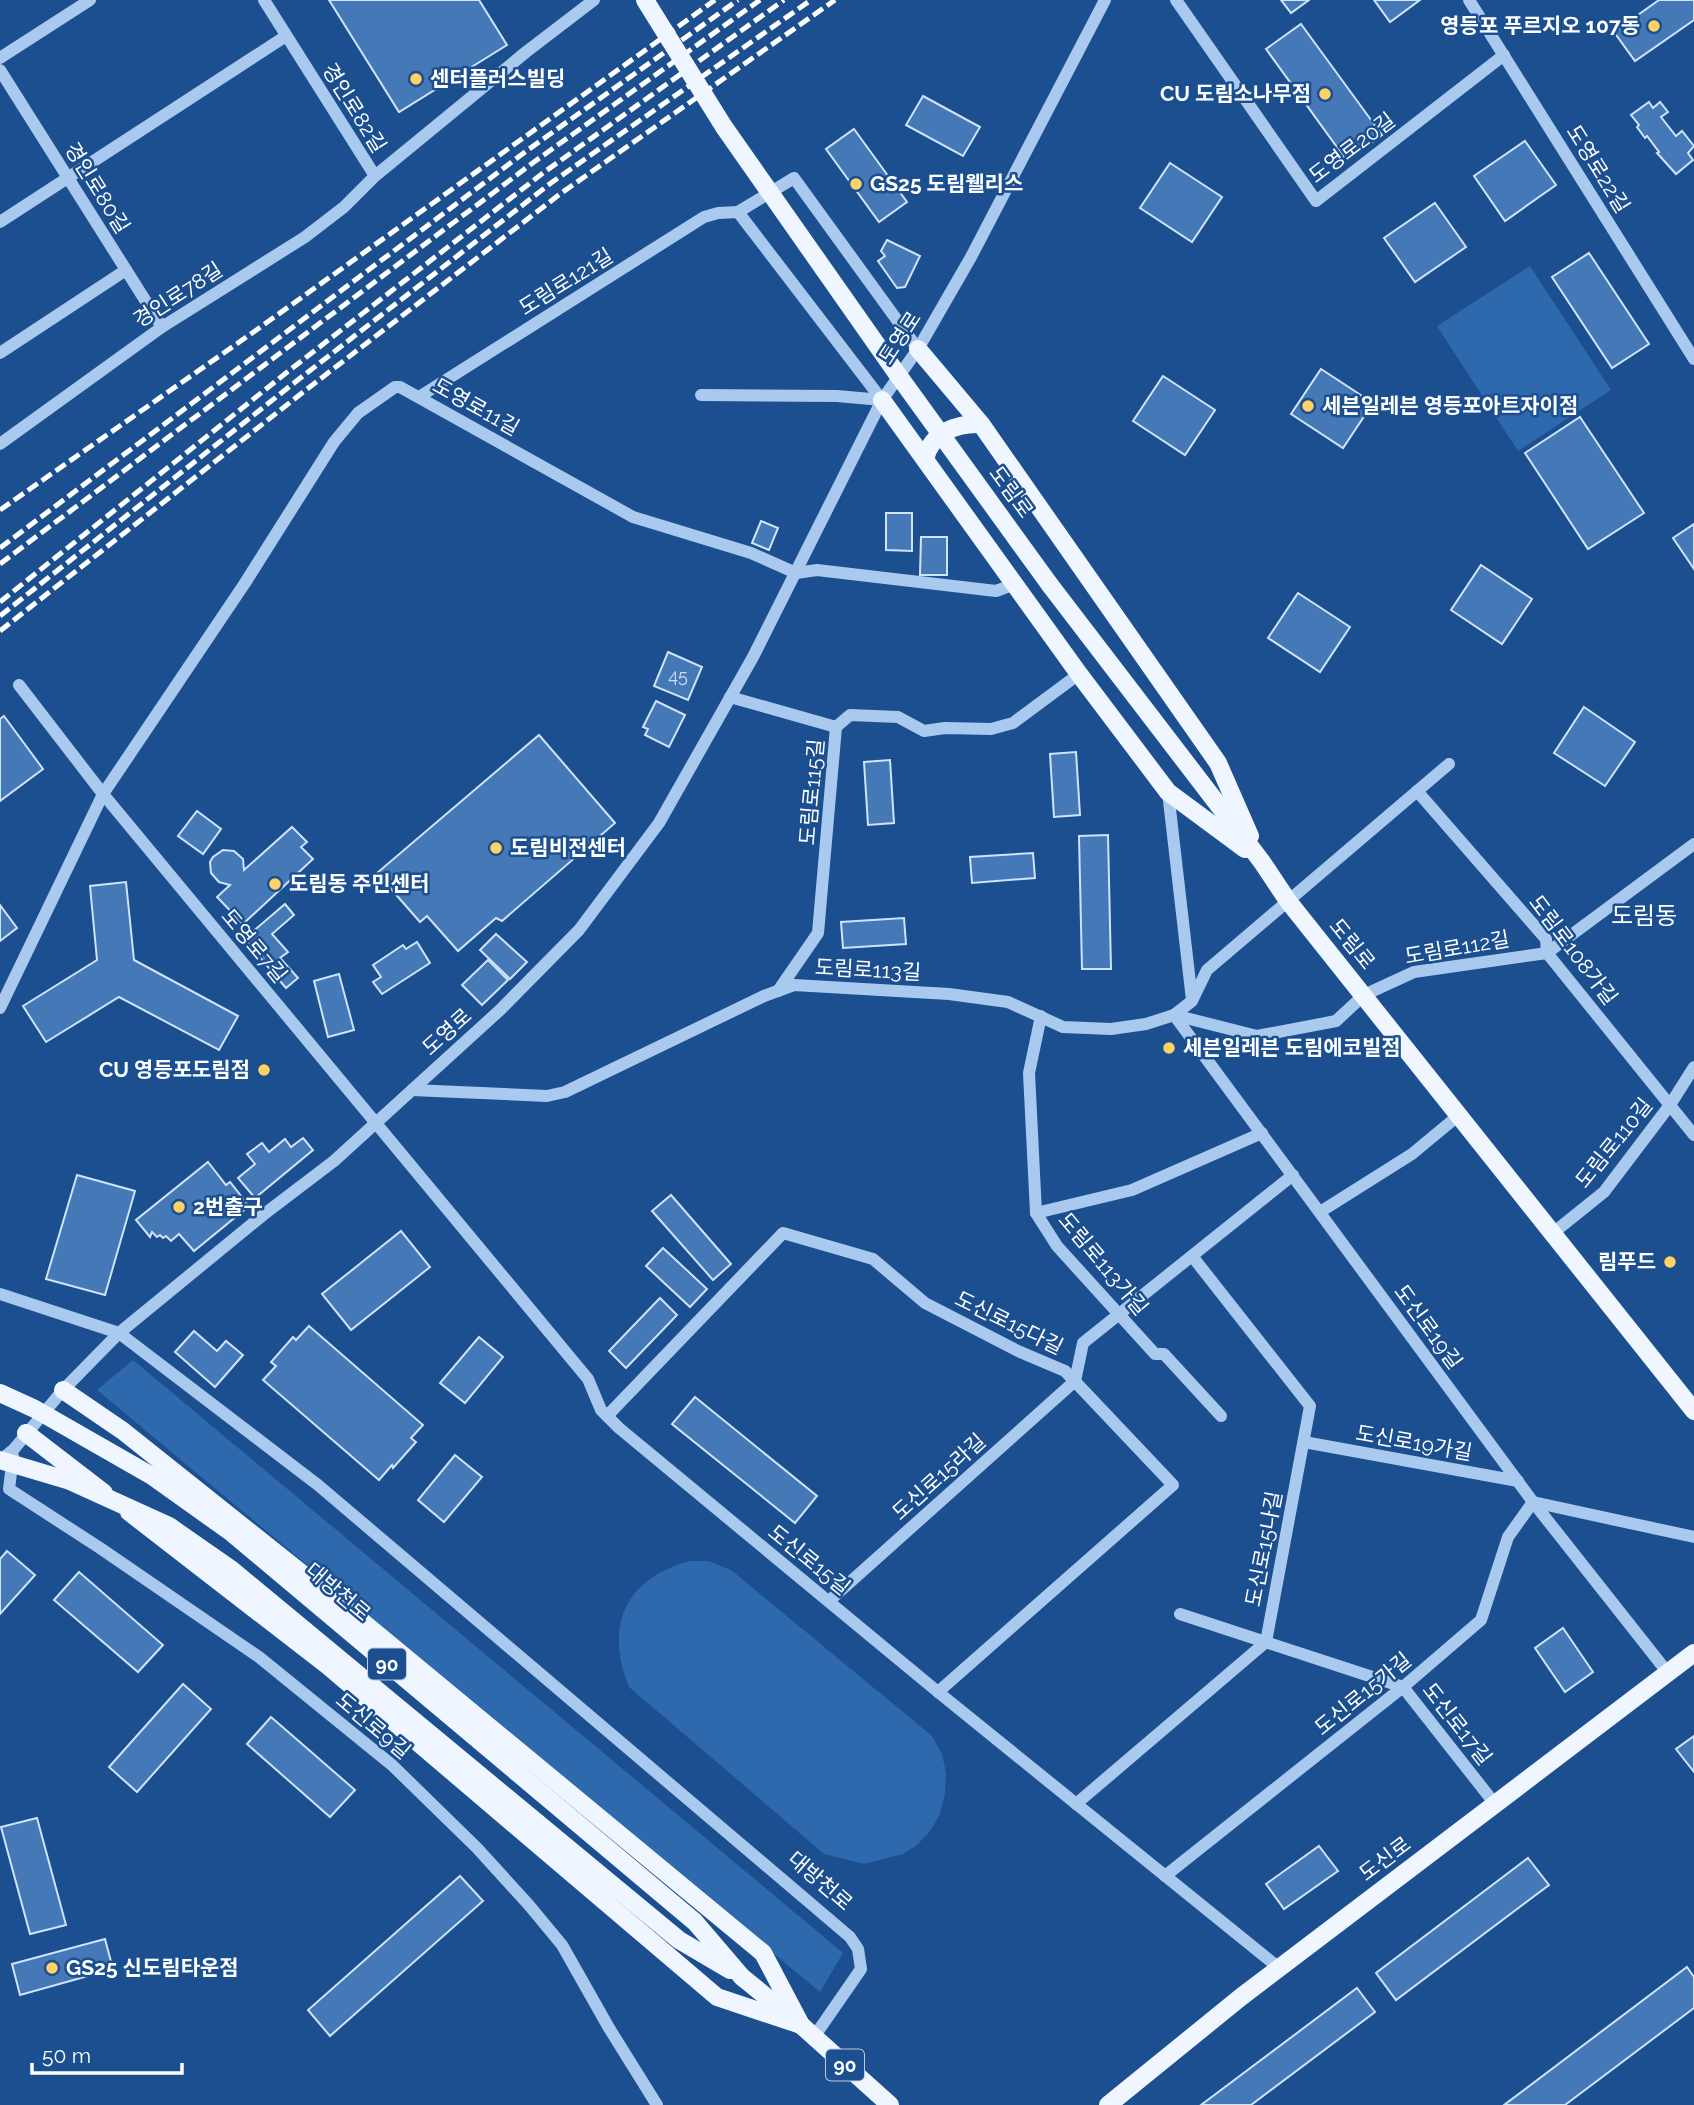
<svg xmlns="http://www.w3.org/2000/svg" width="1694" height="2105" font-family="Raleway,'Noto Sans KR',sans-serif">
	<rect width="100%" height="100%" fill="#1b4f8f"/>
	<!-- green -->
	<g fill="#2e69ad">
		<polygon points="1530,266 1611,390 1518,451 1437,326"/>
		<polygon points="133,1360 843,1953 820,1992 97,1390"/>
		<path d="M690 1561H708L731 1570 932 1736 942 1754 946 1773 945 1793 940 1814 930 1831 917 1845 903 1854 864 1864 824 1854 629 1687C604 1626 625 1578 690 1561Z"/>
	</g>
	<!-- building -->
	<g fill="#4478b7" stroke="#cfe3fa" stroke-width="2">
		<polygon points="329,0 479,0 507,45 399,112"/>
		<polygon points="1281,0 1309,0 1291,13"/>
		<polygon points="1374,0 1420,0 1390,22"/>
		<polygon points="1659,0 1694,0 1694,20 1635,61 1614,32"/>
		<polygon points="1301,24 1382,135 1347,161 1266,49"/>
		<polygon points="923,96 980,127 963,156 906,125"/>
		<polygon points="1649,102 1653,108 1660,102 1668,112 1661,117 1676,136 1682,131 1694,146 1688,153 1693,160 1676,174 1657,153 1659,152 1647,136 1645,138 1637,127 1639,125 1631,115"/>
		<polygon points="854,129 907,202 879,222 826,149"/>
		<polygon points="1525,141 1556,185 1505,221 1474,176"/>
		<polygon points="1170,163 1222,197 1192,242 1140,208"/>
		<polygon points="1435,203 1466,247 1415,282 1384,238"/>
		<polygon points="887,240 920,256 905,287 897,288 878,261 885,256 881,251"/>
		<polygon points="1589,253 1649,344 1612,368 1552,277"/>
		<polygon points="1321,369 1373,403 1343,448 1291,414"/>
		<polygon points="1163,376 1215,410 1185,455 1133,421"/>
		<polygon points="1580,417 1644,513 1588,549 1525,453"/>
		<polygon points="886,513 912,513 912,551 886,550"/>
		<polygon points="761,521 778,528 769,550 752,543"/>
		<polygon points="1694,524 1694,569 1673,538"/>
		<polygon points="921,537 947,537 947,575 920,575"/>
		<polygon points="1481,565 1532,599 1502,644 1451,610"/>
		<polygon points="1298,593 1350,627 1320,672 1268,638"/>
		<polygon points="668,652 702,667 688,700 654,686"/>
		<polygon points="656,701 685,715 669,747 645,735 648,729 643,727"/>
		<polygon points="1584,707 1635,742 1605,786 1554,753"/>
		<polygon points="4,716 43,769 0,801 0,719"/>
		<polygon points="539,735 615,823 502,921 496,918 458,951 427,916 420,922 377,873"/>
		<polygon points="1076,752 1080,815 1054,817 1050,754"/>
		<polygon points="890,760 894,823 868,825 864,762"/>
		<polygon points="197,811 221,829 203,854 178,836"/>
		<polygon points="292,827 307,842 301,847 313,859 243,924 217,897 230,885 219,882 211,873 210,862 213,857 223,850 234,851 243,859 244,870"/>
		<polygon points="1108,835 1111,969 1082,969 1079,836"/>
		<polygon points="1033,853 1035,878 972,883 970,857"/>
		<polygon points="126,882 134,960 238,1016 219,1050 119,997 46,1042 23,1006 97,960 90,886"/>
		<polygon points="285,904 294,915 272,934 288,952 280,958 298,978 286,988 244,939"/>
		<polygon points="0,905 17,928 0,941"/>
		<polygon points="904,918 906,944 843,948 841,922"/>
		<polygon points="496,934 527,962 510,979 480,950"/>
		<polygon points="417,942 430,963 382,994 373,982 381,977 373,965 403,945 406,949"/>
		<polygon points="488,960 508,980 482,1005 462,985"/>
		<polygon points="339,974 354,1030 328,1037 314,981"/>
		<polygon points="303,1138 313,1150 255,1198 238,1178 255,1164 247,1154 262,1143 269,1152 285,1139 291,1147"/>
		<polygon points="208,1162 226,1185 230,1182 249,1206 194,1251 179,1234 171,1241 166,1236 163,1238 160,1235 157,1237 152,1232 150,1237 136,1220"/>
		<polygon points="77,1175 135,1191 105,1295 46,1279"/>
		<polygon points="671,1195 731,1264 713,1280 652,1211"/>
		<polygon points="401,1231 430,1267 351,1330 322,1294"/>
		<polygon points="663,1248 707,1289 690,1307 646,1266"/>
		<polygon points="660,1298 677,1315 626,1368 609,1351"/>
		<polygon points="309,1326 423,1425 411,1438 416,1442 393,1468 392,1465 379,1480 263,1380 276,1366 271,1362 293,1337 296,1340"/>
		<polygon points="194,1331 217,1351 226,1341 243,1355 215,1387 175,1352"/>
		<polygon points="479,1337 503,1357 465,1403 440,1383"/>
		<polygon points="695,1397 817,1496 795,1523 672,1424"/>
		<polygon points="455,1455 482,1477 444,1522 418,1500"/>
		<polygon points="7,1551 35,1575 0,1614 0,1559"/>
		<polygon points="79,1572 163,1645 138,1672 54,1600"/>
		<polygon points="1563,1628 1593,1672 1565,1692 1535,1648"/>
		<polygon points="183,1684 211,1709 137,1792 109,1767"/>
		<polygon points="271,1717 355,1790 330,1817 247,1744"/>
		<polygon points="1694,1736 1694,1772 1676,1749"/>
		<polygon points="37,1818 66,1925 30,1934 1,1827"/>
		<polygon points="1319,1846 1338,1871 1284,1909 1266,1884"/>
		<polygon points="1528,1858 1549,1885 1396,2000 1376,1973"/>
		<polygon points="460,1876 483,1901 330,2036 308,2010"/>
		<polygon points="105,1939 113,1969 20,1995 12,1964"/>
		<polygon points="1687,1967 1694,1977 1694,2008 1565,2105 1504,2105"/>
		<polygon points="1357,1988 1375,2012 1251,2105 1201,2105"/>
	</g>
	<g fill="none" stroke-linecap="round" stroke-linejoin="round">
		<!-- minor -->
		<g stroke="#a9c9ee" stroke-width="12">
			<polyline points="264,0 375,176"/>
			<polyline points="1176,0 1316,201 1504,55"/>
			<polyline points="1469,0 1694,359"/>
			<polyline points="0,58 90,0"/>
			<polyline points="0,70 162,327"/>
			<polyline points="0,222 286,36"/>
			<polyline points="0,353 126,270"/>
			<polyline points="701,395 837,396 882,400"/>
			<polyline points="419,397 704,217 718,213 738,212"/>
			<polyline points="882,400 738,212 794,178 918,349"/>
			<polyline points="0,444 162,327 305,237 344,207 375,176 526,52 594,0"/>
			<polyline points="19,685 103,794 588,1379 601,1410 619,1428 938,1692 1279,1968"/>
			<polyline points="730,697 836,727"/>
			<polyline points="1417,791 1546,939 1547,953 1694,1135"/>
			<polyline points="1168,792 1192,1000"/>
			<polyline points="778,991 818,933 836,727 850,715 898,717 924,731 945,728 991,729 1013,723 1079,674"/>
			<polyline points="0,1008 103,794 245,583 334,442 358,413 395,387 400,387 633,517 751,553 796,573 817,570 996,591 1015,584"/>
			<polyline points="1174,1015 1533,1502 1668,1673"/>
			<polyline points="1174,1015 1257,1036 1336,1021 1364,995 1414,972 1547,953 1694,844"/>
			<polyline points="1041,1016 1029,1073 1036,1213 1057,1246 1155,1354 1164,1354 1221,1416"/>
			<polyline points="412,1090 547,1096 565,1092 764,996 794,985 949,994 1008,1002 1063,1027 1111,1029 1146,1024 1174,1015 1192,1001 1207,970 1449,764"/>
			<polyline points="1320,1212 1412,1154 1459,1115"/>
			<polyline points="1036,1213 1132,1190 1262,1133"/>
			<polyline points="1553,1233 1604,1192 1670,1105 1694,1067"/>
			<polyline points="0,1294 119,1333 318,1485 850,1937 858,1949 861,1969 814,2037"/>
			<polyline points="607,1416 783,1233 873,1259 925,1303 1018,1351 1065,1371 1173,1485 938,1692"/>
			<polyline points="1304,1442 1518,1481"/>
			<polyline points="13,1456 9,1489 100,1548 259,1657 392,1765 477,1848 528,1904 562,1945 609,2028 657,2105"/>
			<polyline points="0,1461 14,1449 63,1390 119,1333 263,1215 334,1161 500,1010 579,930 659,823 753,657 882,400 918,349 971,257 1105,0"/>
			<polyline points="829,1601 1075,1381 1083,1343 1293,1175"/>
			<polyline points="1180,1614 1403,1687 1495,1804"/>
			<polyline points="1076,1804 1266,1642 1310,1406 1192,1256"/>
			<polyline points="1165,1876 1403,1687 1481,1620 1508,1537 1533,1502 1694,1537"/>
		</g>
		<!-- major -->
		<g stroke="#f0f6ff" stroke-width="18">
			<polyline points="918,349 981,424 1218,763 1250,836"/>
			<polyline points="882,400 1079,674 1168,792 1245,849"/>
			<path d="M925 459C931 433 956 423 981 424"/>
			<polyline points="1050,585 1262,862 1288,901 1694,1411"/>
			<polyline points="63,1390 123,1431 359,1619 763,1953 801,2025"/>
			<polyline points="26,1433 104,1493"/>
			<polyline points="129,1512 328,1666 717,1997 801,2025"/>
			<polyline points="742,1977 801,2025 890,2105"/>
			<polyline points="1108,2105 1241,1997 1694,1653"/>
		</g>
		<!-- rail -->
		<g stroke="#fff" stroke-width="5" stroke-dasharray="12 5" stroke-linecap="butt">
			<polyline points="0,510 255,331 715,0"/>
			<polyline points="0,548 525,152 738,0"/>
			<polyline points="0,564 534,162 760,0"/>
			<polyline points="0,602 286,373 543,173 784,0"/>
			<polyline points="0,616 294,383 551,183 811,0"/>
			<polyline points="0,631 302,393 560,194 835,0"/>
		</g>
		<!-- major-bridge -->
		<g stroke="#f0f6ff" stroke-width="18">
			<polyline points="645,0 724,127 898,375 1050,585"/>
			<polyline points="0,1393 35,1409 152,1476 232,1533 695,1922 742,1977"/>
			<polyline points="0,1460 70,1481 169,1526 232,1570 679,1940 730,1970"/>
		</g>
	</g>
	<!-- markers -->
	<g fill="#ffd166" stroke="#1b4f8f" stroke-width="2.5">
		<circle cx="1654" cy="26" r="7"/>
		<circle cx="416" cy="79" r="7"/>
		<circle cx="1325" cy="94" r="7"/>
		<circle cx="856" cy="184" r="7"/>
		<circle cx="1308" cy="406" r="7"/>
		<circle cx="496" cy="848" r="7"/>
		<circle cx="275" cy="884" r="7"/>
		<circle cx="1169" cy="1048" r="7"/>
		<circle cx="264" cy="1070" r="7"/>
		<circle cx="179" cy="1207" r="7"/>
		<circle cx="1670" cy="1262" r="7"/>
		<circle cx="52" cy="1968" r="7"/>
	</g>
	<g text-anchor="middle" stroke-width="5" stroke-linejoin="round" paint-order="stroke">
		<!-- number labels -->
		<g font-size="18" fill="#d0dded">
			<text x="678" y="682">45</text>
		</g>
		<!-- shield labels -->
		<g fill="#1b4f8f" stroke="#bbcadd" stroke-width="2">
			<rect x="368" y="1648.5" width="38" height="31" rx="5"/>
			<rect x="826" y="2049.5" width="38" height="31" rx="5"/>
		</g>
		<g font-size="19" font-weight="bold" fill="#fff">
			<text x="387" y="1671">90</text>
			<text x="845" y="2072">90</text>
		</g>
		<!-- poi labels -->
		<g font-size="21" font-weight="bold" fill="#fff" stroke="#1b4f8f" text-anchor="start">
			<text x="1640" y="33" text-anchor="end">영등포 푸르지오 107동</text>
			<text x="430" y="86">센터플러스빌딩</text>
			<text x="1311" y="101" text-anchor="end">CU 도림소나무점</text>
			<text x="870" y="191">GS25 도림웰리스</text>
			<text x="1322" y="413">세븐일레븐 영등포아트자이점</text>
			<text x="510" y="855">도림비전센터</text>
			<text x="289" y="891">도림동 주민센터</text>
			<text x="1183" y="1055">세븐일레븐 도림에코빌점</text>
			<text x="250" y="1077" text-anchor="end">CU 영등포도림점</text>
			<text x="193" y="1214">2번출구</text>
			<text x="1656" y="1269" text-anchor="end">림푸드</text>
			<text x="66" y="1975">GS25 신도림타운점</text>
		</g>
		<!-- street labels -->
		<g font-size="21" fill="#fff" stroke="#1b4f8f">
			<text transform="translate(354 108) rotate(58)" y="7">경인로82길</text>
			<text transform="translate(1352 148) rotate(-37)" y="7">도영로20길</text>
			<text transform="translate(1598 169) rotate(58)" y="7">도영로22길</text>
			<text transform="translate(97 188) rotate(58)" y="7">경인로80길</text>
			<text transform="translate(566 282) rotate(-32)" y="7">도림로121길</text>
			<text transform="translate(178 295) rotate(-33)" y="7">경인로78길</text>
			<text transform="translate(900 338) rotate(-57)" y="7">도영로</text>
			<text transform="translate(476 407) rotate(29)" y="7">도영로11길</text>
			<text transform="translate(1011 492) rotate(54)" y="7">도림로</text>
			<text transform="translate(812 792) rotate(-85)" y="7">도림로115길</text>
			<text transform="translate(1352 944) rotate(51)" y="7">도림로</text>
			<text transform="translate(254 946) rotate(50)" y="7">도영로7길</text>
			<text transform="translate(1457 948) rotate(-10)" y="7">도림로112길</text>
			<text transform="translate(1573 950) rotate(53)" y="7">도림로108가길</text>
			<text transform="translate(868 970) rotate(3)" y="7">도림로113길</text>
			<text transform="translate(447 1032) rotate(-42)" y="7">도영로</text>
			<text transform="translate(1614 1143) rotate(-51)" y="7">도림로110길</text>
			<text transform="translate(1103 1264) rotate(50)" y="7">도림로113가길</text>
			<text transform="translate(1009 1323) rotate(26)" y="7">도신로15다길</text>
			<text transform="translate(1428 1327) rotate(54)" y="7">도신로19길</text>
			<text transform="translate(1414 1443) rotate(10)" y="7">도신로19가길</text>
			<text transform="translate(939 1477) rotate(-42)" y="7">도신로15라길</text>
			<text transform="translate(1264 1549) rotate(-79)" y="7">도신로15나길</text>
			<text transform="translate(809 1560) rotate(39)" y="7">도신로15길</text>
			<text transform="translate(338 1592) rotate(40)" y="7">대방천로</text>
			<text transform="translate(1363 1694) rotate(-39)" y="7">도신로15가길</text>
			<text transform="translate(1457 1724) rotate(52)" y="7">도신로17길</text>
			<text transform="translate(373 1726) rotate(40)" y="7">도신로9길</text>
			<text transform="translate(1385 1859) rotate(-37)" y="7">도신로</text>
			<text transform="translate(820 1881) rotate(41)" y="7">대방천로</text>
		</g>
		<!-- quarter labels -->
		<g font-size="24" fill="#fff" stroke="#1b4f8f">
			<text x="1644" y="924">도림동</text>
		</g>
	</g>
	<!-- scale -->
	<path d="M32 2063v10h150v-10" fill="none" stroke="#ffffff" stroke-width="3.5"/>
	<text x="42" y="2063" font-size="21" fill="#ffffff" stroke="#1b4f8f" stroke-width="5" paint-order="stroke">50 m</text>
</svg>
